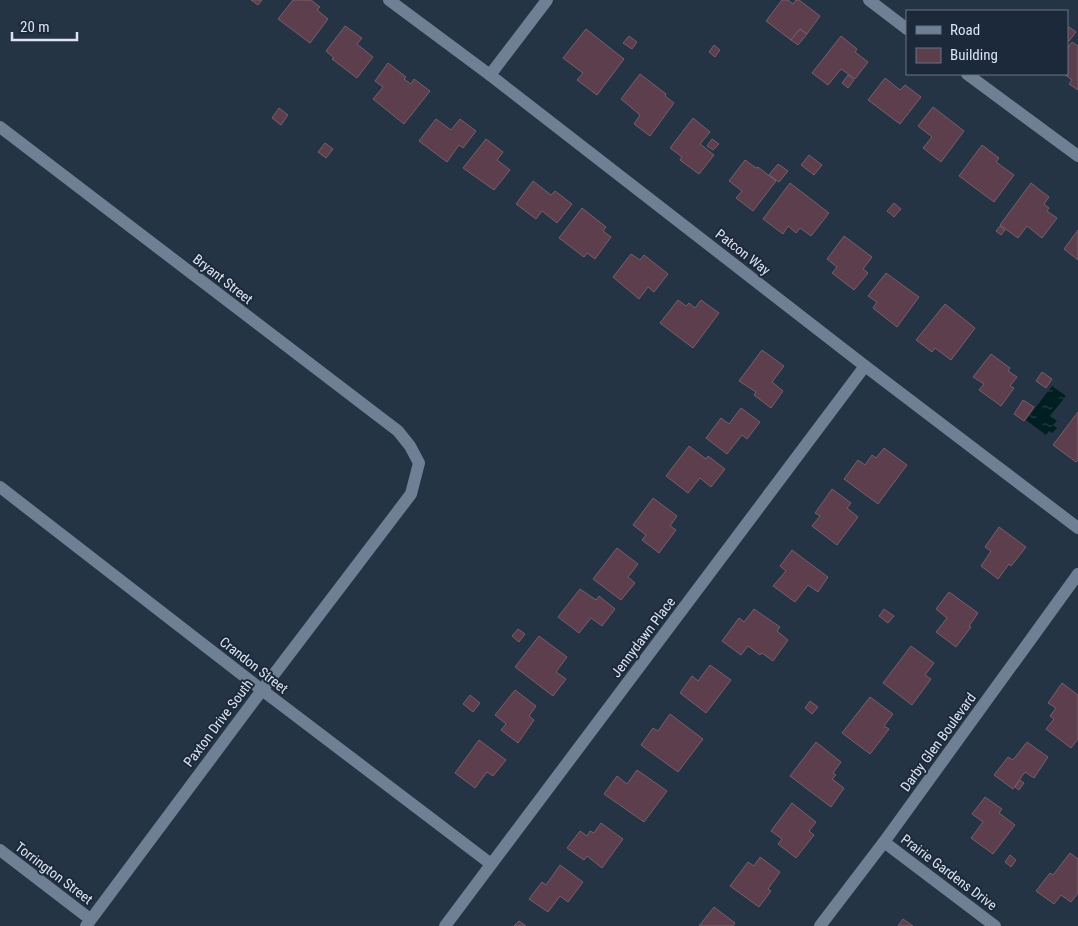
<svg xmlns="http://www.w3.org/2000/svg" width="1078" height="926" font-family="'Roboto Condensed',sans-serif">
	<defs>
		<pattern id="water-ripples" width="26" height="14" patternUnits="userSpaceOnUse" patternTransform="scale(1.25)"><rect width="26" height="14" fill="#001f23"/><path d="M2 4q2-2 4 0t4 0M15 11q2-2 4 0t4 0" fill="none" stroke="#253f43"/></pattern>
	</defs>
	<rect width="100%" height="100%" fill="#253445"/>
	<!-- water -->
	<polygon fill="url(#water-ripples)" points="1052,386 1066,396 1050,416 1057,421 1053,425 1057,428 1052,433 1049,431 1046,435 1026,420"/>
	<!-- building -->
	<g fill="#5d3e4c" stroke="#785e69">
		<polygon points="251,0 262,0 258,5"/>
		<polygon points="293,0 311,0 320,7 317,10 328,19 310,43 278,19"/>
		<polygon points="782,0 788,0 793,4 796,0 799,0 820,16 807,34 800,29 791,40 766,21"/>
		<polygon points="345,26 362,38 357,44 373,57 357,78 332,59 334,58 326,51"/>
		<polygon points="1069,27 1076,32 1069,41 1067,39 1067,29"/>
		<polygon points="586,29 624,59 597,95 577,80 583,73 563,58"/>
		<polygon points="800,29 807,34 798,45 791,40"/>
		<polygon points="629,36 637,42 632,49 623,43"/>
		<polygon points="841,36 857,49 855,52 868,62 855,79 841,69 828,85 812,73"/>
		<polygon points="1072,42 1078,46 1078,90 1069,84 1072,80 1064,74 1067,74 1067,49"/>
		<polygon points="714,45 720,50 715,57 709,52"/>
		<polygon points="388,63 406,77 404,79 411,84 414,79 430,91 404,124 373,99 383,87 375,81"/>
		<polygon points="640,74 666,94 665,96 674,103 650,136 634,124 640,115 621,99"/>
		<polygon points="848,75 854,80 848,88 842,83"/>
		<polygon points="885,78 900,90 905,85 921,97 900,124 868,100"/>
		<polygon points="933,107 964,131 941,162 923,148 932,137 918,126"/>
		<polygon points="279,108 288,115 281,125 272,118"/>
		<polygon points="693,118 710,132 700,144 714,155 699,174 680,160 682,157 670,148"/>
		<polygon points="436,119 451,130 460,119 476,131 463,148 459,145 447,162 419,141"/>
		<polygon points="486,139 503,152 497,160 510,170 494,190 463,168"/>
		<polygon points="712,139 719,144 713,150 707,146"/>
		<polygon points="325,143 333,149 326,158 318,152"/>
		<polygon points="982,145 999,158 996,162 1014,175 994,202 959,176"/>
		<polygon points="809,155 822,165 814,175 801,165"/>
		<polygon points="745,160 756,168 758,167 776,181 753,211 736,198 742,191 729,181"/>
		<polygon points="778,164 788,171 779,182 769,175"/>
		<polygon points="533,181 551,195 555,191 572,204 557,223 542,211 536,219 516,204"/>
		<polygon points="790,183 829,213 811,236 800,228 796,233 788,226 783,234 763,219"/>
		<polygon points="1031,183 1049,197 1044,204 1049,208 1047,211 1057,218 1042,238 1027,226 1018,238 1000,225"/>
		<polygon points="894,203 901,209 894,217 887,211"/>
		<polygon points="582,208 606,227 603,231 611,237 595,259 587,253 584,257 559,238"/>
		<polygon points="1000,226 1005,230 1001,235 996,231"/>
		<polygon points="1078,230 1078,260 1064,249"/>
		<polygon points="844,236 872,257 863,269 868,273 854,290 832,273 837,267 827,259"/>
		<polygon points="631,254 640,260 644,255 668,274 654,292 648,287 639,299 613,277"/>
		<polygon points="886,273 919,297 897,327 873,308 877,302 868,296"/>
		<polygon points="678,300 686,306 689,303 695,308 701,300 719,313 693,348 660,323"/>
		<polygon points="945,304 975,328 951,360 935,348 932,352 916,340"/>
		<polygon points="762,350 784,366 772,382 783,391 771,408 754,395 756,392 739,381"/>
		<polygon points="991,354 1010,368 1008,371 1017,377 1010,386 1014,388 1001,406 979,390 984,384 973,377"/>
		<polygon points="1042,372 1052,379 1046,388 1036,381"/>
		<polygon points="1023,400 1034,407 1024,421 1014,414"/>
		<polygon points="741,408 760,422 747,439 742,435 727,454 706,438 721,418 729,424"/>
		<polygon points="1078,412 1078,460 1076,462 1053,445"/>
		<polygon points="689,446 706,459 708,456 725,469 711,487 700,478 688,493 666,476"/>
		<polygon points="884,448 907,465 878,504 844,479 858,460 865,465 872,455 876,458"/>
		<polygon points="832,489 851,503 847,508 858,517 837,545 812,526 820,516 815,513"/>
		<polygon points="653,498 677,516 670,526 676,530 659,553 642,540 646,535 633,525"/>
		<polygon points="999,527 1026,547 1011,566 1009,564 998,579 981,566 991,551 985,547"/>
		<polygon points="617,548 638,564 628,577 635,583 621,600 593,579"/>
		<polygon points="792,550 828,577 818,592 808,585 795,602 773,586 786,571 780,566"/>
		<polygon points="580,589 596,600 599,596 615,609 602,626 591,618 579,633 558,617"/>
		<polygon points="949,592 978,613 969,626 971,627 956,647 936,632 947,618 936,609"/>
		<polygon points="754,609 780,627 777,631 788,640 773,661 762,653 760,655 748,646 741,655 722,641 739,618 744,622"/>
		<polygon points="884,609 894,616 888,623 879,616"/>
		<polygon points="518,629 525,634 519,642 512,636"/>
		<polygon points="539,636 567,657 556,672 566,679 553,696 515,667"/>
		<polygon points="911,646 934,663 925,675 931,679 912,705 883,683"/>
		<polygon points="710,665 731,680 706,713 680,693 692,676 698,681"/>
		<polygon points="1062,683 1078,695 1078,739 1071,748 1046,729 1054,719 1050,716 1056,708 1048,703"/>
		<polygon points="515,690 536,706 529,716 534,720 518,743 501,730 506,724 495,715"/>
		<polygon points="470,695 480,703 473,712 463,704"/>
		<polygon points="870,697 893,714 884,726 889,729 870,754 842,733"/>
		<polygon points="810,701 818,707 812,714 805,708"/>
		<polygon points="670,714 703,739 678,772 641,745 653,728 658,731"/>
		<polygon points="479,740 506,760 493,776 487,772 475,788 455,773"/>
		<polygon points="816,742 841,762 833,773 836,775 832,779 844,788 831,807 790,776"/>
		<polygon points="1027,742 1048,757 1034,778 1025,772 1013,789 994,775 1008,757 1013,760"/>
		<polygon points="637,770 667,791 644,822 604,794 617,776 627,784"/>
		<polygon points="1020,780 1024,783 1019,790 1015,787"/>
		<polygon points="985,797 1002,809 999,813 1015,825 993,854 971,838 983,822 972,814"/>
		<polygon points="792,803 816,822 809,831 814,835 796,858 778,844 782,839 771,831"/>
		<polygon points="601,823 623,839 602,868 587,856 584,860 567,848 580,831 587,836 590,831 594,833"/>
		<polygon points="1070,853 1078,859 1078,893 1071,902 1061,895 1054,904 1036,891 1050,873 1053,875"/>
		<polygon points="1010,855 1016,860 1011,867 1005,862"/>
		<polygon points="760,857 780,872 768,889 771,891 759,907 730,886 748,862 754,866"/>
		<polygon points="560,865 583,882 568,902 560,896 548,912 529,899 542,882 546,885"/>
		<polygon points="714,907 735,923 733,926 699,926"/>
		<polygon points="903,919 913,926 898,926"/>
		<polygon points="519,921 526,926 514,926"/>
	</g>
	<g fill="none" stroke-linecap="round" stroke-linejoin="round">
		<!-- minor -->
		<g stroke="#6f7f94" stroke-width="12">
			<polyline points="389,0 490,75 865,366 1078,528"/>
			<polyline points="869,0 907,29"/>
			<polyline points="967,74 1078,156"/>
			<polyline points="490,75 547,0"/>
			<polyline points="0,127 398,431 410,446 419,463 411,494 262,690 86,926"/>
			<polyline points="0,487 262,690 491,864"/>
			<polyline points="884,842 995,926"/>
			<polyline points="0,850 90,919"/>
			<polyline points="445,926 865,366"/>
			<polyline points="820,926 884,842 1078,574"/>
		</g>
	</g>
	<g text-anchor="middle" stroke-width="4" stroke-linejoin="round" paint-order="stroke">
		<!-- street labels -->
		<g font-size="14" fill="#dbe4f0" stroke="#1c293a">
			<text transform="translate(743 252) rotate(38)" y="5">Patcon Way</text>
			<text transform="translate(223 279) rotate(38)" y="5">Bryant Street</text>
			<text transform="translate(643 637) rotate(-53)" y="5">Jennydawn Place</text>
			<text transform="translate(254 665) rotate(38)" y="5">Crandon Street</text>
			<text transform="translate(218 723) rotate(-53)" y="5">Paxton Drive South</text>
			<text transform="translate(938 742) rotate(-54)" y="5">Darby Glen Boulevard</text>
			<text transform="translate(949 872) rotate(37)" y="5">Prairie Gardens Drive</text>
			<text transform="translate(54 873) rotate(37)" y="5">Torrington Street</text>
		</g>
	</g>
	<!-- legend -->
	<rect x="906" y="10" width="162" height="65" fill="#1c293a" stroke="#687483"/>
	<rect x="916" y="26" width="25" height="8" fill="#6f7f94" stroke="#687483"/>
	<text x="950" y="35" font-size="15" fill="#dbe4f0">Road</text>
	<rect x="916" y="48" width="25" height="15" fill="#5d3e4c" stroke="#687483"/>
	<text x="950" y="60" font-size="15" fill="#dbe4f0">Building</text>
	<!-- scale -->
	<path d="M12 32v8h65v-8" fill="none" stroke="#dbe4f0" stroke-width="2.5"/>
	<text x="20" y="32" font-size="15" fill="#dbe4f0" stroke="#1c293a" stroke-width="4" paint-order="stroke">20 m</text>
</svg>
